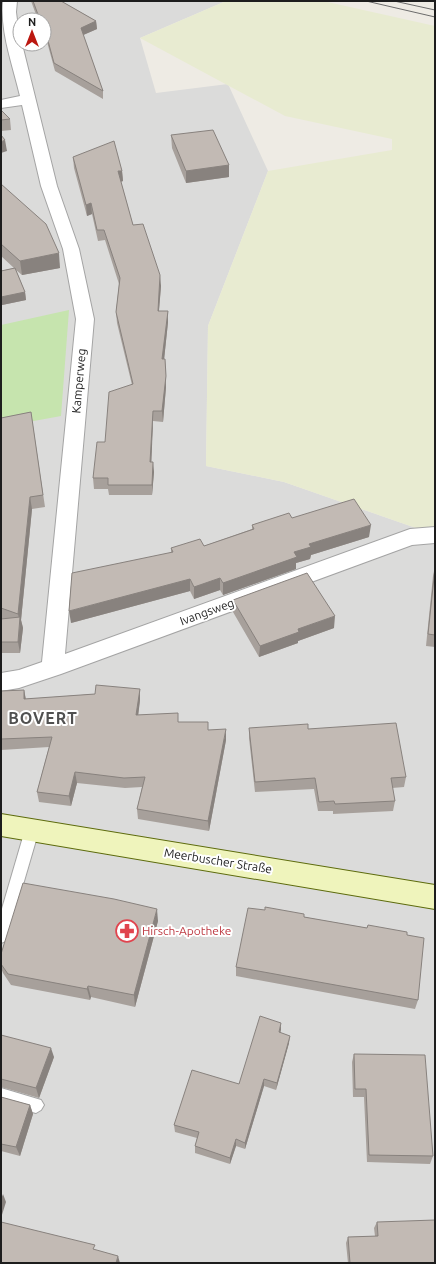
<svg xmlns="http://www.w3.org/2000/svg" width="436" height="1264" font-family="Ubuntu,sans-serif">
	<rect width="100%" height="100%" fill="#eeebe4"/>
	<!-- residential -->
	<path fill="#dbdbda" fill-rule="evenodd" d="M1 1H226L140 38 156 93 228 84 268 171 208 326 206 466 284 482 416 528 435 537V1263H1ZM20 20H44V44H20Z"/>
	<!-- farmland -->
	<polygon fill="#e8ebd1" points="226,1 323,1 435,26 435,530 416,528 284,482 206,466 208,326 268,171 392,150 392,139 285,116 140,38"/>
	<!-- grass -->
	<polygon fill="#c6e4ae" points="69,310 61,416 1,427 1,325"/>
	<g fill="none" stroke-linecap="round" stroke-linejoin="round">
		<!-- service casing -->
		<g stroke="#a4a4a4" stroke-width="2">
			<g id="service">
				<polygon points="32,824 37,826 39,830 8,936 6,941 1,943 1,912 25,830 27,826"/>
				<polygon points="1,1088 41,1100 44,1105 41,1110 36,1113 1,1104"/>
			</g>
		</g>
		<!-- minor casing -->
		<g stroke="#a4a4a4" stroke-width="2">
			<path id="minor" d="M3 1H17L16 12 20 44H22L57 186 79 249 94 319 65 654 410 529 435 527V543L412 545 61 674 19 688 1 691V673L19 670 42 662 76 319 63 249 41 186 22 105 1 108V100L20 96C13 66 0 32 3 1Z"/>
		</g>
		<!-- secondary casing -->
		<g stroke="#5d6b0d" stroke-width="2">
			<polygon id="secondary" points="1,814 435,885 435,909 1,836"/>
		</g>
		<!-- service -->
		<use href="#service" fill="#fff" fill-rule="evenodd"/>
		<!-- minor -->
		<use href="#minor" fill="#fff" fill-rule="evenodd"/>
		<!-- secondary -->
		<use href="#secondary" fill="#eff4bc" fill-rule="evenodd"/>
		<!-- tram -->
		<g stroke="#6b6b6b" stroke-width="1">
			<polyline points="366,1 435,17"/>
			<polyline points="394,1 435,10"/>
		</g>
	</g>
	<!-- wall -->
	<g fill="#a7a09b">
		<polygon points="31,1 61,1 96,21 97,29 83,35 103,91 103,99 55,71 44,31 44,20 38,20"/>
		<polygon points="1,110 10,119 11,130 1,131"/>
		<polygon points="171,135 229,165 229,177 186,183 172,148"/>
		<polygon points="73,157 122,171 123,181 121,182 133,225 161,286 159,311 168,311 168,322 164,359 166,387 163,422 153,421 151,462 154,472 152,495 109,495 108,489 94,489 93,478 105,442 132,385 117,323 116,312 119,284 105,240 98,241 92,214 87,216 74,168"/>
		<polygon points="1,184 60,268 22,275 16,270 25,292 26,300 2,305 2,307 1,308 1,271 14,268 1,256"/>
		<polygon points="31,412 45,507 32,509 21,620 23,628 20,653 1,653 1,418"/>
		<polygon points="292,518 369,537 311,555 310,559 296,563 296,569 223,595 220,590 194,599 190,591 71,623 171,552 171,548 204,546 252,529 252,525"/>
		<polygon points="435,566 435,647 426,646 433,576"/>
		<polygon points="233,600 334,628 298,641 298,643 259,657 233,612"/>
		<polygon points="140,689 140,700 138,715 178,722 208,730 226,740 209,831 138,819 137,809 142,787 125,788 77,783 71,806 39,802 37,792 49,747 1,750 1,691 24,690 26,699 95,694"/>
		<polygon points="249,728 406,777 404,787 392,788 395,801 393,811 333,814 333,811 318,811 314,789 255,792 249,738"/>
		<polygon points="304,917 407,935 418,1000 415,1009 236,976 236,967"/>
		<polygon points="158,921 135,1007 91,997 90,1000 11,985 3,973 1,968 1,954"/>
		<polygon points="281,1030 280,1033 289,1043 276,1090 264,1086 245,1149 236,1146 230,1164 195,1153 195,1146 197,1138 175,1132 174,1125 239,1084"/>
		<polygon points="1,1035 54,1057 39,1098 1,1087"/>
		<polygon points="354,1054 433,1156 430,1164 367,1162 364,1097 353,1097 352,1062"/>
		<polygon points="1,1097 30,1105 33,1114 20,1156 1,1151"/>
		<polygon points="377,1222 435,1263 348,1263 346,1243 348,1237 375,1236 374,1228"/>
	</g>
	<!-- shaded-wall -->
	<g fill="#88827e">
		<polygon points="96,21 97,29 81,36 81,28"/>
		<polygon points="5,140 7,151 1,153 1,142"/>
		<polygon points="229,165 229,177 186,183 186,171"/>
		<polygon points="118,171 122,171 123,181 119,182"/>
		<polygon points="91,203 92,214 87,216 86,205"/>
		<polygon points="59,253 60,268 22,275 20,261"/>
		<polygon points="160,275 161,286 158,321 158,311"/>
		<polygon points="25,292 26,300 2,305 2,307 1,308 1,297"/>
		<polygon points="168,311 168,322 163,370 162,359"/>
		<polygon points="165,359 166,387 163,422 162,411"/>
		<polygon points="153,411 153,421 151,472 150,462"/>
		<polygon points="153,462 154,472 152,495 152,485"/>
		<polygon points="30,497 32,509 21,620 23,628 20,653 18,642 20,623 18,614"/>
		<polygon points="371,525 369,537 311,555 310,559 296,563 296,569 223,595 223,583 294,552 309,544"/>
		<polygon points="220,578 220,590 194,599 194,587"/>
		<polygon points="190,579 190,591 71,623 69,611"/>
		<polygon points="335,616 334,628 298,641 298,643 259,657 260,646 298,629"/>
		<polygon points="140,689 140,700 137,725 136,715"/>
		<polygon points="24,690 26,701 24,699"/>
		<polygon points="226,729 226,740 209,831 208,821"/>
		<polygon points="75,772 77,783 71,806 69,796"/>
		<polygon points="157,909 158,921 135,1007 134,995"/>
		<polygon points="88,986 91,997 90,1000 87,989"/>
		<polygon points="281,1023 281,1030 278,1040 279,1032"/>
		<polygon points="290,1036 289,1043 276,1090 277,1083"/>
		<polygon points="51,1048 54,1057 39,1098 36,1088"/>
		<polygon points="264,1079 264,1086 245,1149 245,1143"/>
		<polygon points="30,1105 33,1114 20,1156 16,1147"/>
		<polygon points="236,1139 236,1146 230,1164 230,1158"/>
		<polygon points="3,1194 6,1202 1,1218 1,1199"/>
		<polygon points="118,1256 120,1263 116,1263"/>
	</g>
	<!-- building -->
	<g fill="#c2bab4" stroke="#88827e">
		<polygon points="33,1 61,1 96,21 81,28 103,91 54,63 44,26 44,20 42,20 42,19 40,20"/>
		<polygon points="1,110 10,119 1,120"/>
		<polygon points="213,130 229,165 186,171 171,135"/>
		<polygon points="1,135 5,140 1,142"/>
		<polygon points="114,141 122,171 118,171 133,225 143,224 160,275 158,311 168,311 162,359 165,359 166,376 162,411 153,411 150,462 153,462 152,485 108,485 108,478 93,478 97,442 105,442 109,392 133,384 116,312 120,278 104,230 97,230 91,203 86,205 73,157"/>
		<polygon points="1,184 46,224 59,253 20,261 1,244"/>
		<polygon points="15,268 25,292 1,297 1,271"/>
		<polygon points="31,412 43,495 30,497 18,614 1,608 1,418"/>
		<polygon points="354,499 371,525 309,544 311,547 294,552 297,557 223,583 220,578 194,587 190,579 69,611 72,573 173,552 171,548 200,539 204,546 254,529 252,525 289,513 292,518"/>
		<polygon points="435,568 435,635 428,634"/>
		<polygon points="307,573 335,616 298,629 299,632 260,646 233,600"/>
		<polygon points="20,617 18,642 1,642 1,619"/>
		<polygon points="96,685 140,689 136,715 178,713 178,722 208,722 208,730 226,729 208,821 137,809 145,777 124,778 75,772 69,796 37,792 52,737 1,739 1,691 24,690 24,699 95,694"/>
		<polygon points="396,723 406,777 391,778 395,801 335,804 334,801 319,802 315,778 255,782 249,728 308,724 308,729"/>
		<polygon points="23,883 114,899 157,909 134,995 88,986 87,989 8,974 1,964 1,954"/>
		<polygon points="265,907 304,914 304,917 367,928 368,925 407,932 407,935 424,938 418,1000 236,967 248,908 265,910"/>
		<polygon points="260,1016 281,1023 279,1032 290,1036 277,1083 264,1079 245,1143 236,1139 230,1158 195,1146 199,1132 174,1125 192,1070 239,1084"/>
		<polygon points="1,1035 51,1048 36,1088 1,1079"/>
		<polygon points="354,1054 425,1055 433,1156 369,1155 366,1089 355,1089"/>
		<polygon points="1,1097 30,1105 16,1147 1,1144"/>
		<polygon points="435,1220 435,1263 350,1263 348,1237 378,1236 377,1222"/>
		<polygon points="1,1222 95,1245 93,1249 118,1256 116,1263 1,1263"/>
	</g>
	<!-- icons -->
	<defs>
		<g id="pharmacy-ring" transform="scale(1.15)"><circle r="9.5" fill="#fff" stroke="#e0444e" stroke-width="1.5"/><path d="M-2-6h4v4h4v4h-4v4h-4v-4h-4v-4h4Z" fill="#e0444e"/></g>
	</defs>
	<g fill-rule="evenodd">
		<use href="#pharmacy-ring" x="127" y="931"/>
	</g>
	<g text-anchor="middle" stroke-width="4" stroke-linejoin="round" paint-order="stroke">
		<!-- street labels -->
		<g font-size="12" fill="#1d1d1d" stroke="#fff">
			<text transform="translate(79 381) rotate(-85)" y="4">Kamperweg</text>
			<text transform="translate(207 612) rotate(-20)" y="4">Ivangsweg</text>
			<text transform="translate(218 861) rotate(9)" y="4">Meerbuscher Straße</text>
		</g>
		<!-- health labels -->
		<g font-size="12" fill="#be3a42" stroke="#fff" text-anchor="start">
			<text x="142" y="935">Hirsch-Apotheke</text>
		</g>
		<!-- district labels -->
		<g font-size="16" font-weight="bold" letter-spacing="1" fill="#505050" stroke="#fff">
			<text x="43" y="724">BOVERT</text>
		</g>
	</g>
	<!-- border -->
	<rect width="436" height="1264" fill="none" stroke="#1d1d1d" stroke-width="4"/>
	<!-- north arrow -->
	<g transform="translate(32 32)"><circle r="19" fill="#ffffff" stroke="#a5a5a5"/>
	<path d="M0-3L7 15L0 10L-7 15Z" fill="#bb1710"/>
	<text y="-6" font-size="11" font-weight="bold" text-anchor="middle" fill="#1d1d1d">N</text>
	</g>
</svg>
